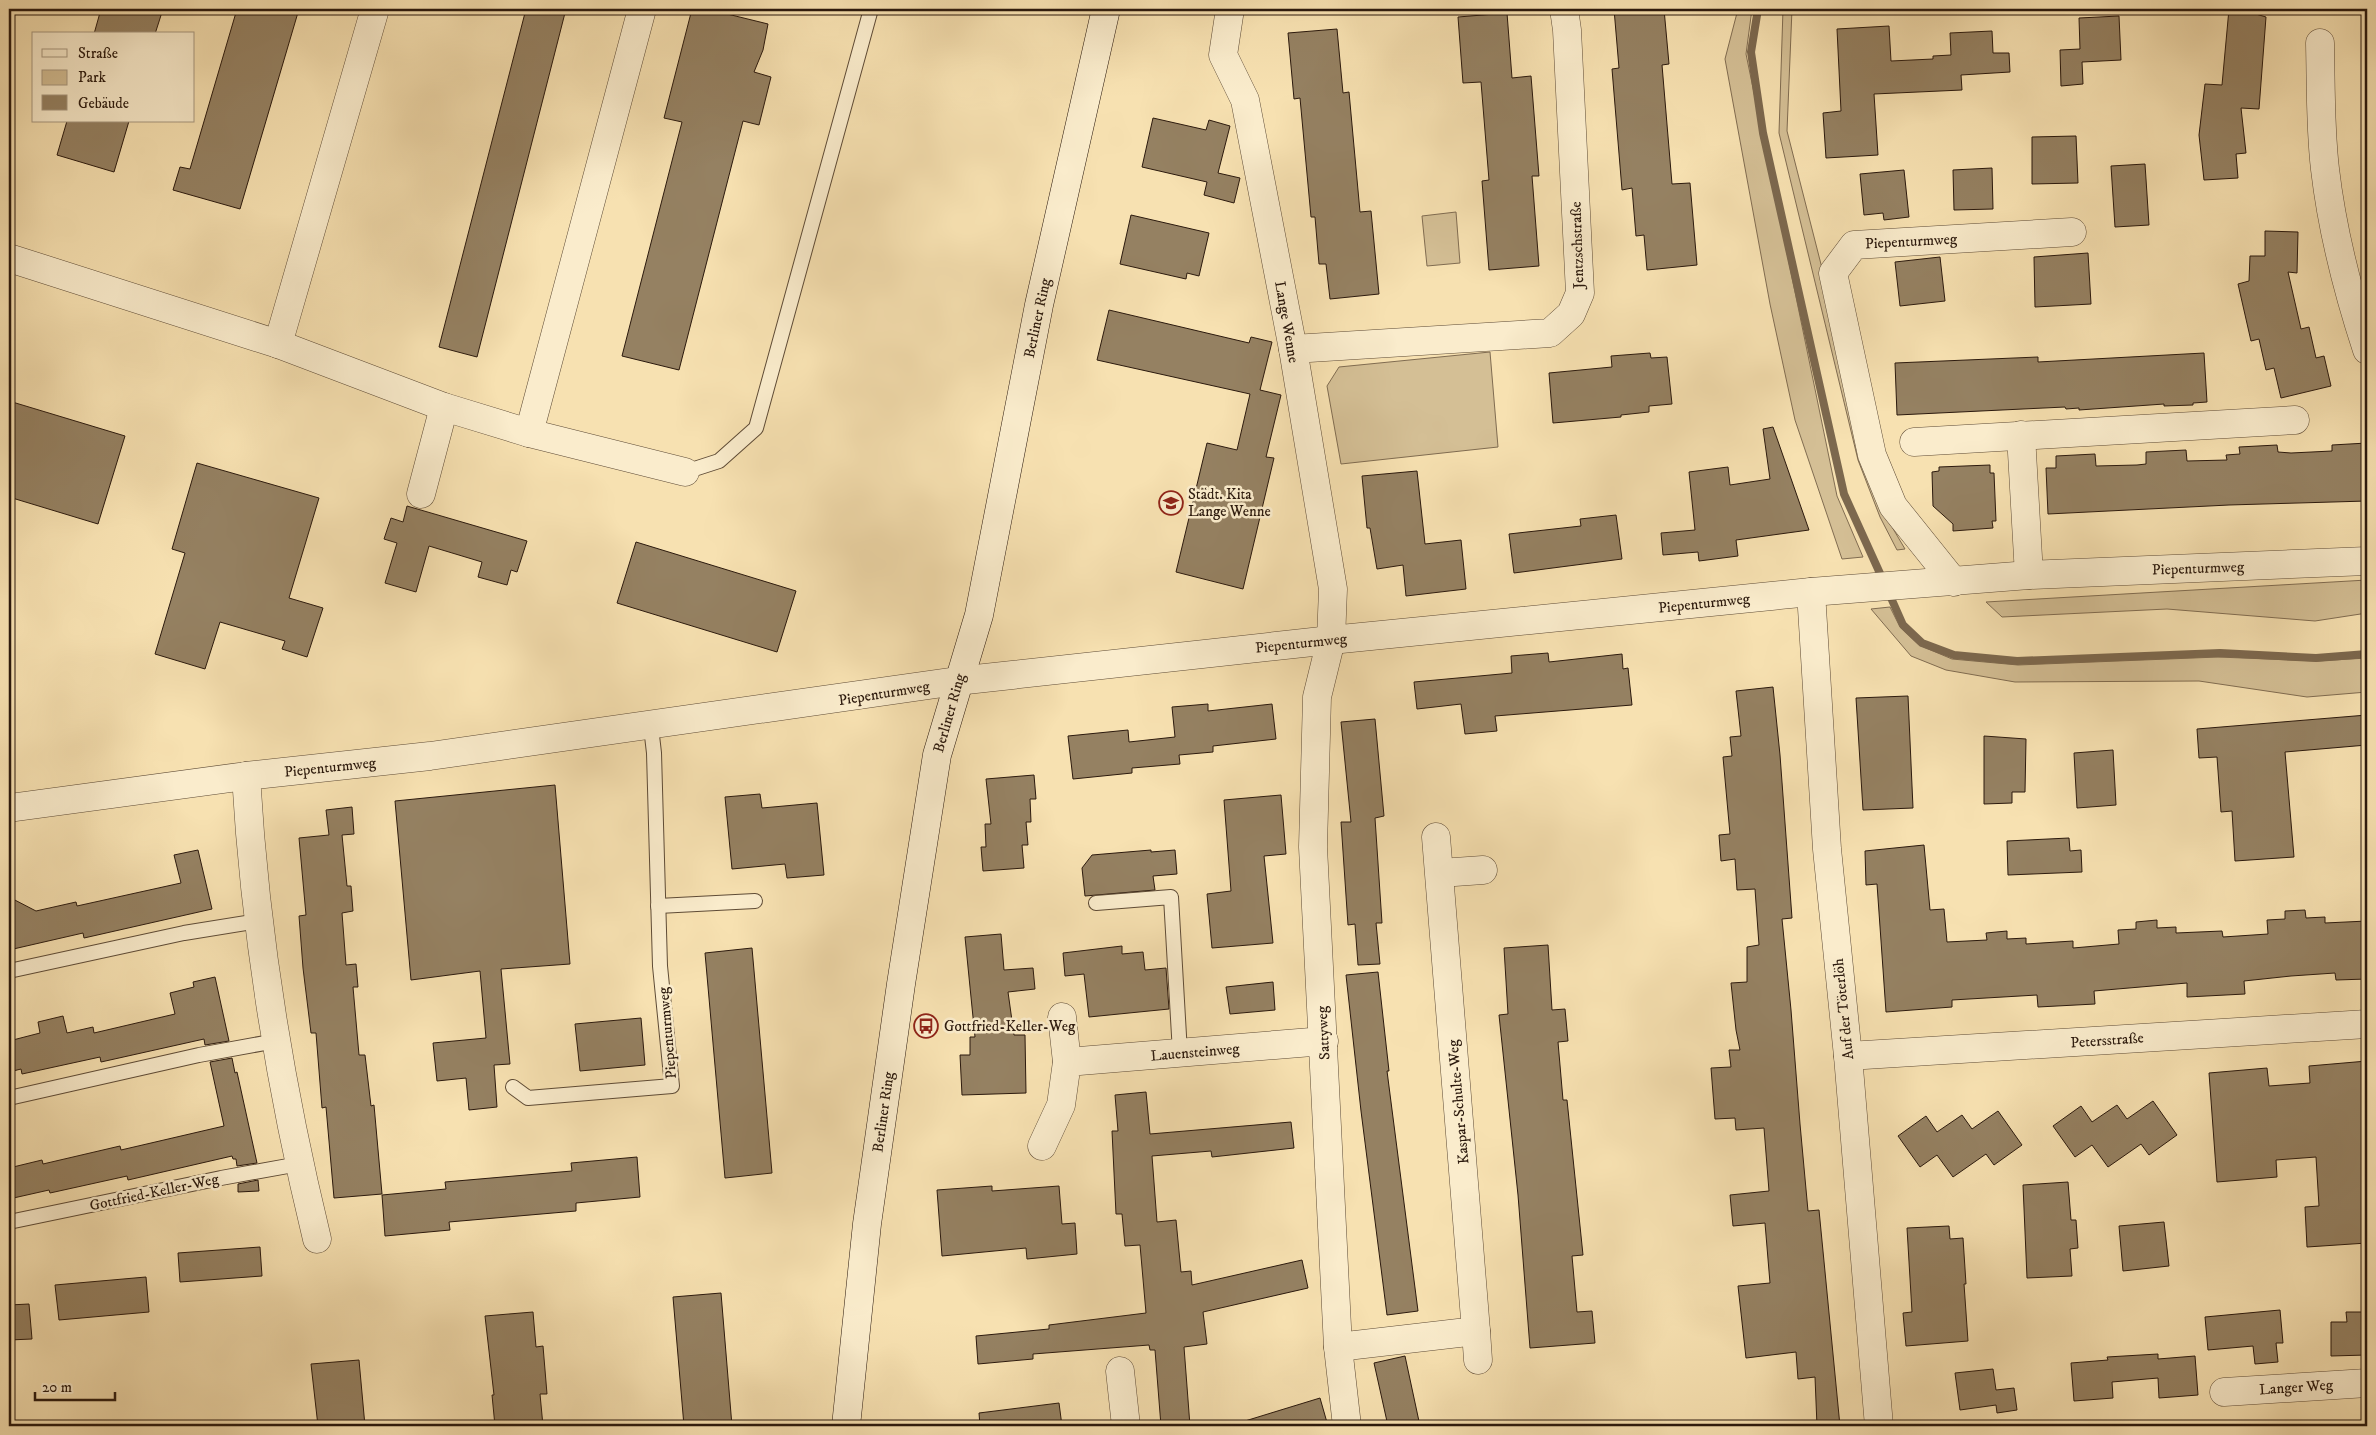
<svg xmlns="http://www.w3.org/2000/svg" width="2376" height="1435" font-family="'IM FELL DW Pica',serif">
	<rect width="100%" height="100%" fill="#f7e1b1"/>
	<filter id="stains"><feTurbulence type="fractalNoise" baseFrequency=".004" numOctaves="4"/><feColorMatrix values="0 0 0 0 .2 0 0 0 0 .09 0 0 0 0 .02 0 0 0 .5 -.17"/></filter>
	<radialGradient id="worn" r=".72"><stop offset=".6" stop-color="#630" stop-opacity="0"/><stop offset="1" stop-color="#630" stop-opacity=".3"/></radialGradient>
	<!-- green -->
	<g fill="#d4bf95" stroke="#806c51">
		<polygon points="1738,9 1752,9 1746,54 1837,496 1863,557 1842,559 1795,420 1770,304 1725,59"/>
		<polygon points="1783,9 1792,9 1787,131 1885,515 1905,549 1897,550 1880,517 1858,460 1779,133"/>
		<polygon points="1456,212 1460,263 1427,266 1422,216"/>
		<polygon points="1490,352 1498,447 1341,464 1327,386 1339,367"/>
		<polygon points="2367,580 2367,613 2315,621 2167,609 2002,617 1986,602"/>
		<polygon points="1890,607 1900,627 1919,645 1952,659 2018,665 2218,657 2317,661 2367,658 2367,692 2307,697 2199,681 2015,682 1946,670 1911,656 1871,609"/>
	</g>
	<g fill="none" stroke-linecap="round" stroke-linejoin="round">
		<!-- stream -->
		<g stroke="#7c684e" stroke-width="8">
			<polyline points="1758,9 1751,52 1763,133 1844,494 1883,580"/>
			<polyline points="1888,591 1903,625 1922,643 1954,655 2017,661 2220,653 2316,658 2367,654"/>
		</g>
	</g>
	<!-- building -->
	<g fill="#958162" stroke="#2b190d">
		<polygon points="101,9 163,9 155,34 94,34"/>
		<polygon points="237,9 299,9 240,209 173,190 180,167 190,169"/>
		<polygon points="526,9 566,9 477,357 439,347"/>
		<polygon points="692,9 707,9 768,24 763,50 754,72 771,77 759,125 743,121 679,370 622,356 682,122 664,118"/>
		<polygon points="1614,9 1664,9 1669,64 1662,65 1672,184 1690,183 1697,265 1647,270 1644,235 1636,236 1632,188 1622,190 1612,69 1619,68"/>
		<polygon points="2229,9 2239,9 2266,17 2259,109 2241,108 2246,153 2236,154 2238,178 2204,180 2199,135 2205,84 2222,85"/>
		<polygon points="1507,13 1512,78 1531,76 1539,176 1532,176 1539,266 1489,270 1482,181 1489,180 1481,82 1463,83 1458,17"/>
		<polygon points="2119,16 2121,60 2082,62 2083,84 2061,86 2060,50 2080,49 2079,18"/>
		<polygon points="1889,26 1891,61 1933,59 1933,56 1951,55 1950,33 1992,31 1993,53 2009,53 2010,72 1961,75 1962,90 1874,94 1878,155 1826,158 1823,113 1841,111 1837,29"/>
		<polygon points="1337,29 1343,93 1349,92 1360,212 1371,211 1379,294 1330,299 1326,264 1319,264 1315,217 1311,217 1300,98 1294,99 1288,33"/>
		<polygon points="1153,118 1206,130 1209,120 1230,126 1218,173 1240,178 1234,203 1204,195 1207,182 1142,167"/>
		<polygon points="67,121 129,121 114,172 57,155"/>
		<polygon points="2076,136 2078,183 2032,184 2032,137"/>
		<polygon points="2145,164 2149,225 2115,227 2111,166"/>
		<polygon points="1992,168 1993,209 1954,210 1953,170"/>
		<polygon points="1904,170 1909,217 1884,220 1883,213 1864,215 1860,174"/>
		<polygon points="1131,215 1209,233 1199,276 1187,273 1186,279 1120,264"/>
		<polygon points="2265,231 2298,232 2297,273 2288,272 2301,329 2309,327 2316,358 2324,356 2331,386 2281,398 2274,368 2266,370 2259,339 2251,341 2238,284 2249,281 2250,256 2265,256"/>
		<polygon points="2088,253 2091,304 2035,307 2034,257"/>
		<polygon points="1940,257 1945,301 1900,306 1895,262"/>
		<polygon points="1109,310 1249,343 1251,337 1272,342 1260,390 1281,395 1266,457 1274,458 1243,589 1176,572 1207,443 1237,450 1250,394 1097,360"/>
		<polygon points="1650,353 1651,358 1667,357 1672,404 1649,406 1649,412 1621,415 1621,417 1553,423 1549,373 1612,367 1611,356"/>
		<polygon points="2204,353 2207,402 2193,403 2193,405 2164,406 2164,404 2079,410 2079,408 2066,409 2065,407 1897,415 1895,363 2038,357 2038,362"/>
		<polygon points="9,401 125,436 98,524 9,497"/>
		<polygon points="1773,427 1809,530 1736,540 1738,556 1699,561 1698,552 1663,555 1661,533 1695,530 1689,472 1728,467 1730,485 1770,479 1763,429"/>
		<polygon points="2367,443 2367,501 2229,505 2048,514 2046,468 2056,468 2056,456 2095,454 2096,466 2137,465 2146,464 2146,452 2186,450 2187,461 2227,460 2226,455 2240,454 2239,447 2277,445 2278,452 2291,453 2332,451 2332,445"/>
		<polygon points="197,463 319,498 289,598 323,608 307,657 282,649 285,641 220,622 205,669 155,654 185,553 172,549"/>
		<polygon points="1990,465 1990,473 1994,473 1996,521 1992,521 1993,528 1953,531 1953,524 1933,506 1932,472 1939,471 1939,467"/>
		<polygon points="1417,471 1425,544 1461,540 1466,589 1406,596 1403,565 1377,569 1370,528 1367,528 1362,476"/>
		<polygon points="407,506 527,541 517,572 511,570 507,585 478,577 482,562 429,546 416,592 385,583 397,543 384,539 391,518 403,522"/>
		<polygon points="1616,515 1622,559 1514,573 1509,534 1581,526 1580,519"/>
		<polygon points="636,542 796,591 777,652 617,603"/>
		<polygon points="1548,653 1549,662 1622,654 1623,669 1628,668 1632,705 1495,716 1497,731 1465,734 1461,704 1417,709 1414,682 1512,673 1511,656"/>
		<polygon points="1773,687 1780,755 1792,918 1782,919 1791,1010 1800,1124 1808,1211 1819,1210 1840,1426 1817,1426 1815,1377 1798,1379 1796,1352 1746,1358 1738,1286 1770,1283 1765,1223 1733,1226 1730,1195 1769,1191 1764,1128 1736,1130 1735,1118 1715,1119 1711,1068 1731,1067 1729,1050 1740,1050 1736,1030 1731,983 1747,982 1747,947 1759,945 1755,889 1737,890 1735,859 1721,861 1719,835 1730,834 1723,757 1732,756 1730,737 1741,736 1736,691"/>
		<polygon points="1908,696 1913,808 1863,810 1856,698"/>
		<polygon points="1208,704 1208,711 1272,704 1276,739 1213,746 1213,752 1179,755 1180,764 1132,768 1132,773 1073,779 1068,736 1128,730 1129,742 1175,737 1172,707"/>
		<polygon points="2367,715 2367,745 2285,752 2294,857 2235,861 2232,811 2221,812 2217,757 2199,758 2197,729"/>
		<polygon points="1375,719 1384,816 1375,818 1382,923 1376,923 1380,964 1358,965 1355,924 1348,925 1341,822 1351,822 1341,722"/>
		<polygon points="1984,736 2026,739 2025,792 2012,792 2012,803 1984,804"/>
		<polygon points="2113,750 2116,805 2077,808 2074,753"/>
		<polygon points="1034,775 1036,799 1030,799 1031,822 1026,822 1028,845 1022,845 1024,868 983,871 981,847 986,847 985,824 991,824 986,779"/>
		<polygon points="555,785 570,964 501,969 510,1064 494,1065 497,1107 469,1110 466,1078 437,1081 433,1043 486,1038 480,971 411,980 395,801"/>
		<polygon points="760,794 762,808 817,803 824,875 787,878 785,864 732,869 725,797"/>
		<polygon points="1281,795 1286,854 1264,856 1273,943 1212,948 1207,894 1231,891 1224,800"/>
		<polygon points="352,807 354,834 342,835 347,886 351,886 353,911 342,913 346,965 356,964 358,987 353,987 359,1055 365,1055 371,1106 374,1105 382,1194 334,1198 326,1107 322,1108 316,1033 311,1033 303,968 299,916 306,915 299,838 329,835 326,810"/>
		<polygon points="2069,838 2070,851 2081,850 2082,872 2008,875 2007,841"/>
		<polygon points="1924,845 1930,910 1944,909 1947,942 1987,940 1986,933 2007,931 2007,939 2026,938 2026,944 2073,941 2073,948 2119,944 2118,930 2136,929 2136,922 2157,920 2157,928 2176,927 2176,933 2222,931 2223,937 2268,934 2267,920 2285,919 2285,911 2305,910 2306,918 2325,917 2325,923 2367,921 2367,979 2336,980 2335,973 2291,976 2244,981 2245,994 2187,997 2187,983 2094,991 2095,1004 2038,1007 2037,995 1952,1000 1952,1007 1886,1012 1877,884 1866,885 1865,851"/>
		<polygon points="198,850 212,909 84,938 83,933 9,950 9,897 36,911 76,902 77,906 181,883 174,855"/>
		<polygon points="1151,850 1151,852 1175,850 1177,874 1153,876 1155,890 1085,896 1082,868 1092,855"/>
		<polygon points="1001,934 1004,970 1033,968 1035,989 1008,992 1014,1035 1025,1035 1026,1093 962,1095 960,1055 970,1055 970,1037 975,1037 965,937"/>
		<polygon points="1548,945 1552,1010 1565,1009 1568,1041 1558,1042 1563,1100 1567,1100 1583,1255 1572,1256 1577,1312 1592,1311 1595,1343 1530,1348 1518,1195 1499,1015 1508,1014 1504,948"/>
		<polygon points="1122,946 1122,954 1143,952 1145,970 1166,968 1169,1009 1089,1017 1084,974 1065,976 1063,953"/>
		<polygon points="752,948 772,1173 725,1178 705,953"/>
		<polygon points="1378,972 1389,1071 1387,1071 1418,1311 1387,1315 1361,1111 1346,975"/>
		<polygon points="215,977 229,1041 205,1045 204,1039 101,1062 100,1057 22,1074 21,1069 9,1072 9,1041 40,1033 38,1022 63,1016 67,1033 93,1027 94,1033 175,1014 170,993 194,987 193,982"/>
		<polygon points="1273,982 1275,1010 1230,1014 1226,987"/>
		<polygon points="641,1018 645,1065 580,1071 575,1024"/>
		<polygon points="232,1058 235,1073 237,1072 257,1163 237,1166 236,1159 233,1159 232,1156 128,1180 127,1176 50,1193 49,1190 9,1199 9,1168 42,1160 43,1164 120,1146 121,1150 224,1126 210,1062"/>
		<polygon points="2367,1061 2367,1243 2307,1247 2305,1207 2319,1206 2316,1157 2276,1160 2277,1177 2217,1182 2209,1073 2267,1068 2269,1086 2310,1083 2309,1066"/>
		<polygon points="1146,1092 1150,1134 1291,1122 1294,1148 1212,1157 1211,1151 1152,1156 1157,1222 1176,1220 1181,1272 1191,1271 1192,1285 1302,1260 1308,1288 1203,1312 1207,1344 1184,1347 1190,1426 1161,1426 1155,1350 1150,1350 1149,1345 1033,1354 1033,1359 978,1364 976,1336 1049,1329 1049,1325 1146,1313 1140,1245 1125,1246 1122,1214 1116,1214 1112,1131 1118,1131 1115,1095"/>
		<polygon points="2153,1101 2177,1135 2149,1155 2141,1144 2108,1167 2092,1145 2075,1157 2053,1126 2081,1106 2092,1122 2117,1105 2127,1119"/>
		<polygon points="1998,1111 2022,1145 1994,1165 1986,1154 1953,1177 1937,1155 1920,1167 1898,1136 1926,1116 1937,1132 1962,1115 1972,1129"/>
		<polygon points="637,1157 640,1197 576,1203 576,1211 449,1222 450,1230 385,1236 382,1195 446,1189 445,1182 572,1171 571,1163"/>
		<polygon points="258,1180 259,1191 238,1192 238,1184"/>
		<polygon points="2068,1182 2071,1220 2076,1220 2078,1248 2070,1249 2072,1276 2027,1278 2023,1185"/>
		<polygon points="992,1186 992,1191 1059,1186 1062,1224 1075,1223 1077,1254 1027,1259 1026,1248 942,1256 937,1190"/>
		<polygon points="2164,1222 2169,1266 2123,1271 2119,1226"/>
		<polygon points="1949,1226 1950,1239 1963,1238 1966,1284 1964,1284 1968,1341 1906,1346 1903,1313 1912,1312 1907,1228"/>
		<polygon points="260,1247 262,1276 180,1282 178,1253"/>
		<polygon points="146,1277 149,1312 59,1320 55,1285"/>
		<polygon points="721,1293 732,1426 684,1426 673,1297"/>
		<polygon points="29,1304 32,1339 9,1340 9,1305"/>
		<polygon points="2280,1310 2283,1343 2276,1343 2278,1362 2255,1364 2253,1346 2208,1350 2205,1317"/>
		<polygon points="533,1312 536,1347 543,1346 547,1394 540,1394 543,1426 495,1426 492,1395 494,1395 485,1316"/>
		<polygon points="2346,1312 2367,1312 2367,1355 2331,1356 2331,1322 2347,1322"/>
		<polygon points="2158,1354 2158,1359 2195,1356 2198,1395 2159,1398 2158,1378 2112,1382 2113,1398 2074,1401 2071,1363 2108,1360 2107,1357"/>
		<polygon points="1405,1356 1420,1426 1388,1426 1374,1363"/>
		<polygon points="359,1360 365,1426 318,1426 311,1364"/>
		<polygon points="1993,1369 1996,1390 2014,1388 2017,1410 1997,1413 1996,1405 1960,1410 1955,1373"/>
		<polygon points="1320,1398 1328,1426 1246,1426 1245,1421"/>
		<polygon points="1059,1403 1062,1426 980,1426 979,1413"/>
	</g>
	<g fill="none" stroke-linecap="round" stroke-linejoin="round">
		<!-- lane casing -->
		<g stroke="#5e4b36" stroke-width="16">
			<g id="lane">
				<polyline points="685,472 719,461 756,428 871,9"/>
				<polyline points="1096,903 1171,897 1180,1053"/>
				<polyline points="658,906 755,901"/>
				<polyline points="9,971 184,933 258,921"/>
				<polyline points="513,1087 528,1098 672,1086 660,966 654,753 651,727"/>
				<polyline points="9,1098 199,1055 276,1041"/>
				<polyline points="9,1222 221,1178 299,1164"/>
			</g>
		</g>
		<!-- street casing -->
		<g stroke="#5e4b36" stroke-width="29">
			<g id="street">
				<polyline points="1230,9 1223,55 1245,100 1293,349 1333,589 1331,640 1317,697 1313,847 1338,1347 1347,1426"/>
				<path d="M2320 43C2321 85 2320 127 2325 169 2332 230 2348 292 2367 350"/>
				<polyline points="9,258 278,344 444,407 529,433 685,472"/>
				<polyline points="278,344 375,9"/>
				<polyline points="1293,349 1550,333 1571,314 1580,293 1567,30 1564,9"/>
				<polyline points="529,433 642,9"/>
				<polyline points="2021,435 2029,575"/>
				<polyline points="1914,442 2295,420"/>
				<polyline points="421,494 444,407"/>
				<polyline points="1954,582 1893,506 1872,455 1833,273 1854,245 2072,232"/>
				<polyline points="1811,592 1827,849 1848,1056 1879,1426"/>
				<path d="M246 776C255 933 280 1087 317 1239"/>
				<polyline points="9,808 246,776 430,756 957,681 1331,640 1811,592 2029,575 2367,561"/>
				<polyline points="1440,873 1483,870"/>
				<polyline points="1062,1017 1067,1062"/>
				<polyline points="1848,1056 2367,1024"/>
				<polyline points="1042,1146 1061,1105 1067,1062 1324,1041"/>
				<polyline points="1476,1331 1478,1360"/>
				<polyline points="1338,1347 1476,1331 1436,837"/>
				<polyline points="1120,1371 1126,1426"/>
				<polyline points="2224,1392 2367,1383"/>
			</g>
		</g>
		<!-- secondary casing -->
		<g stroke="#2b190d" stroke-width="29">
			<polyline id="secondary" points="846,1426 867,1224 901,984 937,755 979,615 1039,305 1106,9"/>
		</g>
		<!-- lane -->
		<use href="#lane" stroke="#faeccc" stroke-width="14"/>
		<!-- street -->
		<use href="#street" stroke="#faeccc" stroke-width="28"/>
		<!-- secondary -->
		<use href="#secondary" stroke="#faeccc" stroke-width="28"/>
	</g>
	<!-- icons -->
	<defs>
		<g id="school-ring" transform="scale(1.25)"><circle r="9.5" fill="#faeccc" stroke="#8f2418" stroke-width="1.5"/><path d="M0-5L7-2L0 1L-7-2ZM-4 1L0 2.5L4 1V4Q0 6-4 4Z" fill="#8f2418"/></g>
		<g id="bus-ring" transform="scale(1.25)"><circle r="9.5" fill="#faeccc" stroke="#8f2418" stroke-width="1.5"/><path d="M-5-6H5V4H4V6H2V4H-2V6H-4V4H-5ZM-3.5-4V0h7V-4ZM-3.5 1.2v1.5H-2V1.2ZM2 1.2v1.5H3.5V1.2Z" fill="#8f2418"/></g>
	</defs>
	<g fill-rule="evenodd">
		<use href="#school-ring" x="1171" y="503"/>
		<use href="#bus-ring" x="926" y="1026"/>
	</g>
	<g text-anchor="middle" stroke-width="5" stroke-linejoin="round" paint-order="stroke">
		<!-- street labels -->
		<g font-size="15" fill="#2b190d" stroke="#faeccc">
			<text transform="translate(1911 241) rotate(-3)" y="5">Piepenturmweg</text>
			<text transform="translate(1577 245) rotate(-92)" y="5">Jentzschstraße</text>
			<text transform="translate(1037 318) rotate(-78)" y="5">Berliner Ring</text>
			<text transform="translate(1287 322) rotate(80)" y="5">Lange Wenne</text>
			<text transform="translate(2198 568) rotate(-2)" y="5">Piepenturmweg</text>
			<text transform="translate(1704 603) rotate(-6)" y="5">Piepenturmweg</text>
			<text transform="translate(1301 643) rotate(-6)" y="5">Piepenturmweg</text>
			<text transform="translate(884 693) rotate(-9)" y="5">Piepenturmweg</text>
			<text transform="translate(949 713) rotate(-74)" y="5">Berliner Ring</text>
			<text transform="translate(330 767) rotate(-6)" y="5">Piepenturmweg</text>
			<text transform="translate(1843 1009) rotate(-96)" y="5">Auf der Töterlöh</text>
			<text transform="translate(667 1033) rotate(-95)" y="5">Piepenturmweg</text>
			<text transform="translate(1323 1033) rotate(-93)" y="5">Sattyweg</text>
			<text transform="translate(2107 1040) rotate(-4)" y="5">Petersstraße</text>
			<text transform="translate(1195 1052) rotate(-5)" y="5">Lauensteinweg</text>
			<text transform="translate(1458 1102) rotate(-95)" y="5">Kaspar-Schulte-Weg</text>
			<text transform="translate(883 1112) rotate(-82)" y="5">Berliner Ring</text>
			<text transform="translate(154 1192) rotate(-12)" y="5">Gottfried-Keller-Weg</text>
			<text transform="translate(2296 1387) rotate(-4)" y="5">Langer Weg</text>
		</g>
		<!-- poi labels -->
		<g font-size="15" fill="#2b190d" stroke="#faeccc" text-anchor="start">
			<text x="1188" y="499">Städt. Kita<tspan x="1188" dy="17">Lange Wenne</tspan></text>
			<text x="944" y="1031">Gottfried-Keller-Weg</text>
		</g>
	</g>
	<!-- margin -->
	<rect width="2376" height="1435" fill="none" stroke="#f7e1b1" stroke-width="30"/>
	<rect x="10" y="10" width="2356" height="1415" fill="none" stroke="#2b190d" stroke-width="2.5"/>
	<rect x="15" y="15" width="2346" height="1405" fill="none" stroke="#2b190d"/>
	<!-- legend -->
	<rect x="32" y="32" width="162" height="90" fill="#faeccc" stroke="#a79880"/>
	<rect x="42" y="49" width="25" height="8" fill="#faeccc" stroke="#a79880"/>
	<text x="78" y="58" font-size="15" fill="#2b190d">Straße</text>
	<rect x="42" y="70" width="25" height="15" fill="#d4bf95" stroke="#a79880"/>
	<text x="78" y="82" font-size="15" fill="#2b190d">Park</text>
	<rect x="42" y="95" width="25" height="15" fill="#958162" stroke="#a79880"/>
	<text x="78" y="108" font-size="15" fill="#2b190d">Gebäude</text>
	<!-- scale -->
	<path d="M35 1392v8h80v-8" fill="none" stroke="#2b190d" stroke-width="2.5"/>
	<text x="42" y="1392" font-size="15" fill="#2b190d" stroke="#faeccc" stroke-width="4" paint-order="stroke">20 m</text>
	<rect width="100%" height="100%" filter="url(#stains)"/>
	<rect width="100%" height="100%" fill="url(#worn)"/>
</svg>
